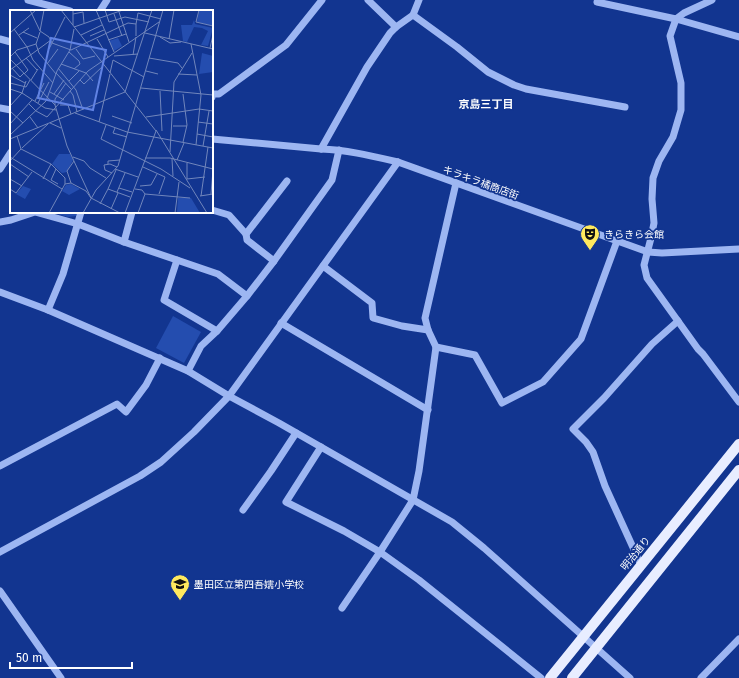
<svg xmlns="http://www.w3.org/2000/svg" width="739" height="678" font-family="'Fira Sans','Noto Sans JP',sans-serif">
	<rect width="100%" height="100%" fill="#123590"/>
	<!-- green -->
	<g fill="#244daf">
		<polygon points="51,212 77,212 76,216 68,217"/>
		<polygon points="173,316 201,332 184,363 156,348"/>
	</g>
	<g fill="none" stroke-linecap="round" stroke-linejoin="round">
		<!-- minor -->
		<g stroke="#9db6f2" stroke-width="7">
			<polyline points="28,0 70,11"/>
			<polyline points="368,0 396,27"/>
			<polyline points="712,0 684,13 676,19 670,36 681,83 681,110 673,137 659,161 653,178 652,199 654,223 651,238 644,265 647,278 698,349 703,354 739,402"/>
			<polyline points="597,2 676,19 739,37"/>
			<polyline points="100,11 107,0"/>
			<polyline points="413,15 457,47 488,72 514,85 526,89 625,107"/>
			<polyline points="0,39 11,42"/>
			<polyline points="212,97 212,94 219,94 286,45 322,0"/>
			<polyline points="0,108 11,110"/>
			<path d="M212 139 321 149C348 150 372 156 398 162L648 252 662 253 739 249"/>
			<polyline points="321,149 367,67 390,33 396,27 413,15 419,0"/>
			<polyline points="0,169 11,152"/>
			<polyline points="212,210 229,215 246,234 247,240 274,261"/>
			<polyline points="0,222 11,220 35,212 78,224 124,242 218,274 247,296"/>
			<polyline points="246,234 287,181"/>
			<polyline points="124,242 132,212"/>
			<polyline points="177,260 164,300 217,331"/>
			<polyline points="323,266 372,303 373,318 402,326 428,330"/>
			<polyline points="0,292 48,310 188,371 229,396 279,423 452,522 484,548 630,678"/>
			<polyline points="48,310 63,274 81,212"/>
			<polyline points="281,323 428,410"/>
			<polyline points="436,347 475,355 502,403 543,382 581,339 617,241"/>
			<polyline points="188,371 201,346 217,331 247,296 274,261 332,180 339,150"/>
			<polyline points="321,447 286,502 344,531 380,552 419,580 541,678"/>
			<polyline points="0,466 117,404 126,412 146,385 160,358"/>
			<polyline points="243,510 271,471 296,433"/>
			<polyline points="0,552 140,476 161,462 194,432 229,396 398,162"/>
			<polyline points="641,565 605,486 593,452 586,442 573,429 604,398 652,344 678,321"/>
			<polyline points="0,591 61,678"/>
			<polyline points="342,608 380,552 413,500 419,471 436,347 428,330 425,318 456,183"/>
			<polyline points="701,678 739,639"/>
		</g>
		<!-- major -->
		<g stroke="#e8edff" stroke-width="10">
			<polyline points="550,678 739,444"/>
			<polyline points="572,678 739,470"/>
		</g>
	</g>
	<!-- icons -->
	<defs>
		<g id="theatre-pin" transform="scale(1)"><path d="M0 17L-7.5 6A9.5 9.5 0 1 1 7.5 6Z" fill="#ffe95e" stroke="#123590"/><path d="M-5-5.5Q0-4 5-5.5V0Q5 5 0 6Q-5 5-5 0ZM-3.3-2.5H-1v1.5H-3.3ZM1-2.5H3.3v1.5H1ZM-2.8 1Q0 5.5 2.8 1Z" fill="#111"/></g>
		<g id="school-pin" transform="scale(1)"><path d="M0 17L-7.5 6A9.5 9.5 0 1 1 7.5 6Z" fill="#ffe95e" stroke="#123590"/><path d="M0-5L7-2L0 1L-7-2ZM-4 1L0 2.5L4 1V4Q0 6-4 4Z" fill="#111"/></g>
	</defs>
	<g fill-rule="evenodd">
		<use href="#theatre-pin" x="590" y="234"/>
		<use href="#school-pin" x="180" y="584"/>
	</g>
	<g text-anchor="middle" stroke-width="3.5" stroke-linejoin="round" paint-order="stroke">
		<!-- street labels -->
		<g font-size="10" fill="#fff" stroke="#123590">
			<text transform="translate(481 182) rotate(20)" y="4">キラキラ橘商店街</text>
			<text transform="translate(635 553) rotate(-51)" y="4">明治通り</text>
		</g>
		<!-- poi labels -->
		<g font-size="10" fill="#fff" stroke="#123590" text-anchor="start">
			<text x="604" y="238">きらきら会館</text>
			<text x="194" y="588">墨田区立第四吾嬬小学校</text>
		</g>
		<!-- neighbourhood labels -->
		<g font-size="11" font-weight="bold" fill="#fff" stroke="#123590">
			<text x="486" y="108">京島三丁目</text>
		</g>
	</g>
	<!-- overview -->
	<g transform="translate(10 10)">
		<rect width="203" height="203" fill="#123590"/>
		<path d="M189 0H203V16L187 12ZM184 10 185 14 203 18 198 36 191 35 198 21 192 18 184 17 177 32 173 31 171 15H182ZM108 28 112 36 104 41 99 31ZM192 43 203 46V62L189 64ZM49 144H60L63 150 57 162 52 163 42 154ZM61 174 70 179 59 185 52 181 56 175ZM13 176 21 179 15 189 6 184ZM168 188H181L190 203H167Z" fill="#244daf"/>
		<path fill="none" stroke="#7186bc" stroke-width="1" d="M20 0 30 21 39 27 42 33 61 40 118 13 126 14V26M51 0 146 121 115 203M86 0 104 42M95 0 99 12 115 7 139 12M189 0 186 12 203 16M109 2 119 32M63 4 73 2 74 13M104 4 112 26M126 14 128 3 151 9M63 15V0M64 17 113 0M4 19 17 37M30 21 34 0M13 22 27 28M30 22 26 34 29 43 46 64M0 23 26 0M135 23 203 39M9 25 19 18M71 25 92 15M80 26 94 20M150 27 160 33 171 32M87 29 98 47M159 29 164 0M98 30 116 24M181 34 191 85 186 135M17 37 23 50 43 73M200 38 203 25M39 39 55 7M66 39 73 49 85 46M5 42 18 60 14 64M59 42 69 51 70 54 64 59M123 45 126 27M104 46 128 44M0 47 7 40 26 34M16 48 27 60M139 48 168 53 172 58M0 49 45 95 57 136 81 188 110 203M103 50 134 67M37 54 48 39M51 54 76 63 83 71M2 58 10 67 14 63M48 58 66 80 73 100M0 60 41 30M136 61 148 64M46 63 61 79M100 63 103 50M168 64 187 65M0 65 15 73M21 70 28 59M70 70 74 74 93 56M59 71 69 61M0 73 16 77 20 70M131 78 203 85M0 79 12 83 35 98 46 100M60 81 63 85 67 102M150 81 152 121M40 82 54 90M44 84 54 70M25 91 34 73M28 93 39 72M19 94 26 101 37 107 78 61 149 12M45 95V89L56 73M50 95H58L61 104M0 96 12 83 16 71M0 101 13 113M65 103 117 122 203 138M102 106 122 113M20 107 28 118M136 107 189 99 203 101M89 112 100 64M188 112 203 114M40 113 51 118M0 114 22 90M96 115 91 129 151 159 180 178M163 116H177M105 118 103 123 117 127M146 120 197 203M187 124 203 127M0 125 36 91 47 61 60 40 64 19M7 126 11 139 41 154 55 168V174M0 129 115 82 142 0M173 132 177 115 173 84M193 136 199 101M12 138 38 114M160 142 164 72 182 43M0 147 52 179M63 147 74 151 80 158 96 168M135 148H160L203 159M162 149 163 166M167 150 174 133M0 151 11 139M177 153V169L195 167M0 154 19 167M98 154V151L110 150M133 157 155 167 149 184M46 159 41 170 48 174M105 159 128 167M102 163 95 160 94 155 100 154 107 157M0 169 12 176M33 169 41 154M61 173 57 161 64 151M130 176 141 175 147 164M109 178 122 182M0 179 6 183 22 162M98 179 106 160M125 179 132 180 135 184 180 188M107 182 115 163M201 184 203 160M190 186 203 184M191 186 198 137M90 194 98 179 120 187M101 199 108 183M39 203 55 174 61 173 76 181 81 188M73 203 86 180 108 156 153 0M128 203 135 184M165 203 169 172"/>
		<path fill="#6183e4" fill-opacity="0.15" stroke="#6183e4" stroke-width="2" d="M41 28 96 40 83 100 28 88Z"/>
		<rect width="203" height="203" fill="none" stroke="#fff" stroke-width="2"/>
	</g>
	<!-- scale -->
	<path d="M10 662v6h122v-6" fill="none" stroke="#ffffff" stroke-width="2"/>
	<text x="16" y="662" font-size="12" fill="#ffffff" stroke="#123590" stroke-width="3" paint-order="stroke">50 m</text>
</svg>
